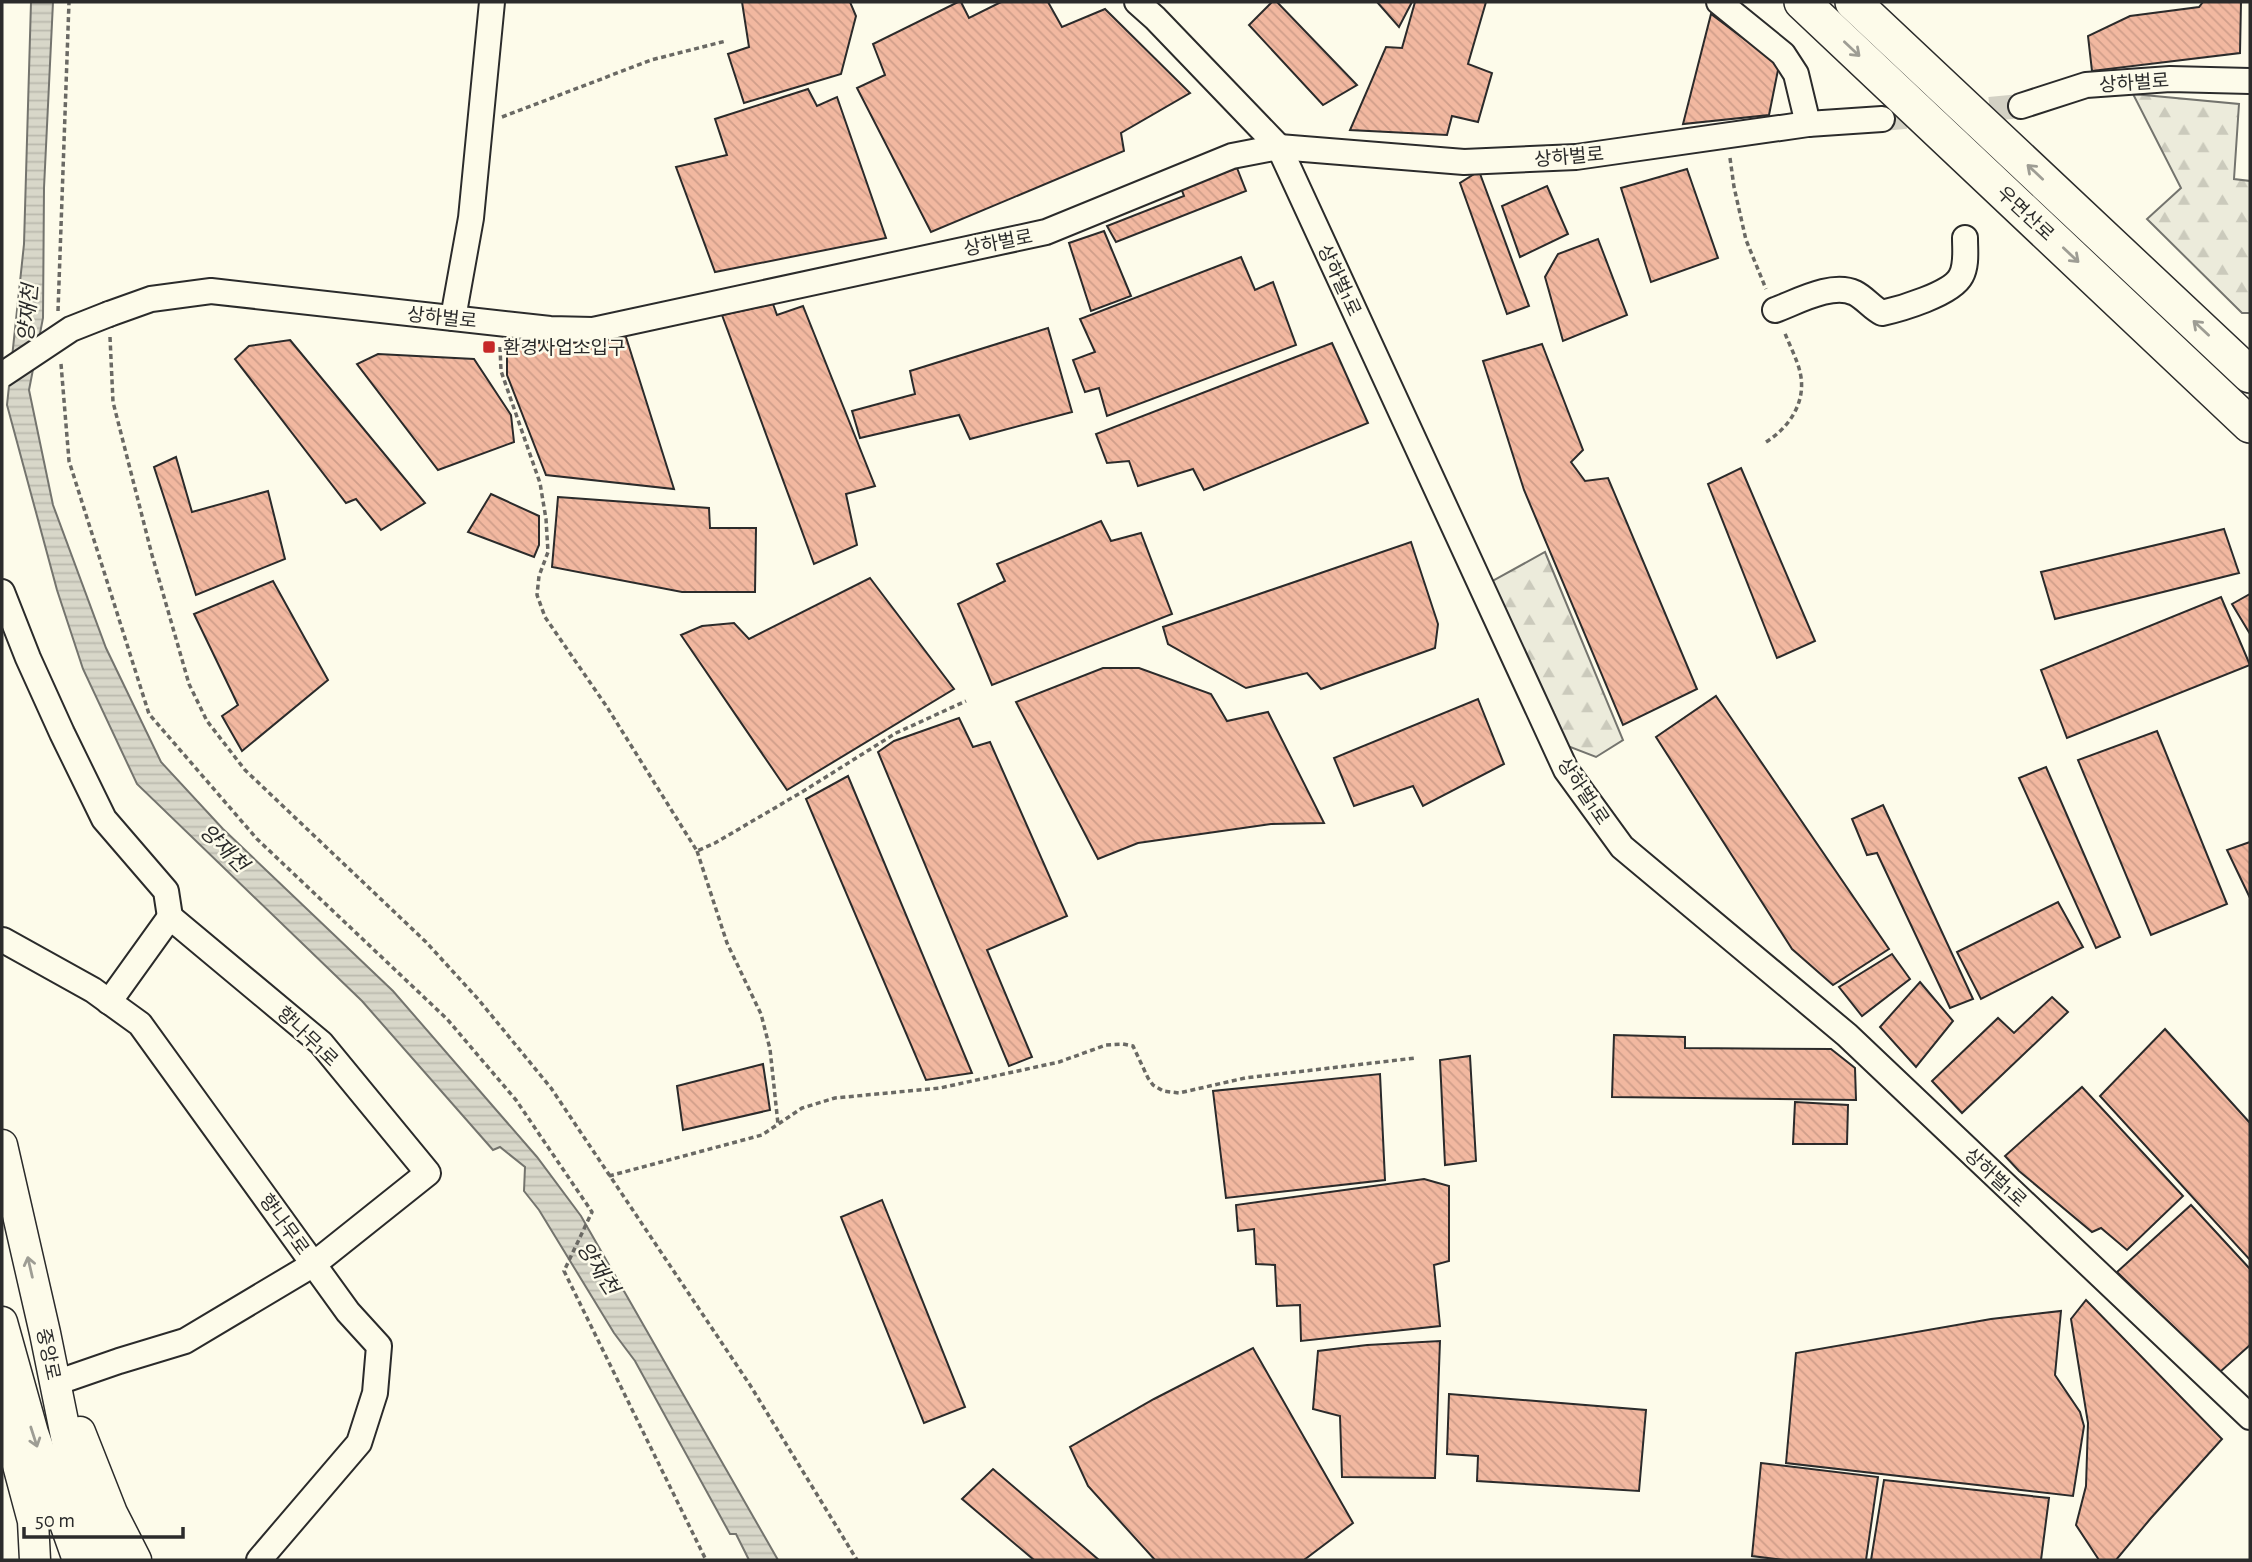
<svg xmlns="http://www.w3.org/2000/svg" width="2252" height="1562" font-family="'Alegreya Sans','Noto Sans KR',sans-serif">
	<defs>
		<pattern id="forest-firs" width="22" height="20" patternUnits="userSpaceOnUse" patternTransform="scale(1.75)"><rect width="22" height="20" fill="#ecebdb"/><path d="M5 1l3.5 6h-7zM16 11l3.5 6h-7z" fill="#cbcabc"/></pattern>
		<pattern id="water-rules" width="6" height="5" patternUnits="userSpaceOnUse" patternTransform="scale(1.75)"><rect width="6" height="5" fill="#d8d7c9"/><path d="M0 2.5h6" fill="none" stroke="#bab9ad"/></pattern>
		<pattern id="building-back-hatch" width="6" height="6" patternUnits="userSpaceOnUse" patternTransform="scale(1.75)"><rect width="6" height="6" fill="#f2b8a0"/><path d="M-1 5l2 2M0 0l6 6M5-1l2 2" fill="none" stroke="#d09e8a"/></pattern>
	</defs>
	<rect width="100%" height="100%" fill="#fdfbea"/>
	<!-- forest -->
	<g fill="url(#forest-firs)" stroke="#74746e" stroke-width="2">
		<polygon points="2133,94 2239,104 2234,179 2250,181 2250,313 2242,313 2147,219 2181,188"/>
		<polygon points="1545,552 1623,740 1596,757 1565,745 1489,583"/>
	</g>
	<!-- water -->
	<polygon fill="url(#water-rules)" stroke="#74746e" stroke-width="2" points="31,2 53,2 44,188 43,318 29,390 53,505 106,648 161,762 223,829 393,991 537,1157 581,1216 778,1560 749,1560 736,1534 730,1534 635,1361 614,1333 539,1210 524,1191 525,1167 500,1147 493,1150 362,1001 137,784 83,669 57,590 7,405 24,244"/>
	<!-- building -->
	<g fill="url(#building-back-hatch)" stroke="#2b2b2b" stroke-width="2">
		<polygon points="742,2 850,2 856,16 841,74 744,103 728,54 749,47"/>
		<polygon points="958,2 961,2 969,18 1001,2 1048,2 1062,27 1105,9 1190,93 1121,133 1124,151 931,232 857,88 885,75 873,44"/>
		<polygon points="1272,2 1277,2 1357,85 1323,105 1249,25"/>
		<polygon points="1377,2 1412,2 1399,27"/>
		<polygon points="1415,2 1486,2 1468,64 1492,73 1478,122 1452,116 1447,135 1350,130 1386,47 1402,48"/>
		<polygon points="2203,2 2241,2 2240,53 2092,71 2088,36 2130,16 2199,7"/>
		<polygon points="1711,14 1779,65 1769,115 1683,124"/>
		<polygon points="808,89 817,106 837,97 886,238 715,272 676,167 727,155 715,119"/>
		<polygon points="1237,168 1246,191 1116,242 1107,226 1184,196 1181,188"/>
		<polygon points="1687,169 1718,258 1651,282 1621,188"/>
		<polygon points="1479,171 1529,306 1507,314 1460,183"/>
		<polygon points="1547,186 1568,234 1520,257 1502,206"/>
		<polygon points="1104,231 1131,296 1091,311 1069,243"/>
		<polygon points="1598,239 1627,315 1563,341 1545,277 1558,254"/>
		<polygon points="1241,257 1255,290 1273,282 1296,345 1107,416 1099,388 1085,392 1073,360 1095,352 1080,319"/>
		<polygon points="773,304 777,315 803,306 875,486 846,494 857,545 814,564 722,315"/>
		<polygon points="1048,328 1072,412 970,439 959,415 860,438 852,411 915,394 910,371"/>
		<polygon points="625,334 674,489 546,475 507,375 507,346"/>
		<polygon points="290,340 425,503 381,530 356,499 346,503 235,359 249,346"/>
		<polygon points="1332,343 1368,423 1204,490 1193,469 1138,486 1129,461 1107,463 1096,434"/>
		<polygon points="1542,344 1583,450 1571,462 1585,481 1608,478 1697,689 1623,725 1524,490 1483,361"/>
		<polygon points="378,354 474,359 511,415 514,442 438,470 357,364"/>
		<polygon points="176,457 192,512 268,491 285,559 196,595 154,467"/>
		<polygon points="1741,468 1815,641 1777,658 1708,484"/>
		<polygon points="491,494 539,516 539,545 534,557 468,532"/>
		<polygon points="558,497 709,508 710,528 756,528 755,592 682,592 552,567"/>
		<polygon points="1101,521 1111,541 1141,533 1172,614 992,685 958,604 1005,581 997,564"/>
		<polygon points="2224,529 2239,573 2055,619 2041,572"/>
		<polygon points="1411,542 1438,624 1435,648 1321,689 1307,673 1246,688 1168,644 1163,627"/>
		<polygon points="870,578 954,689 787,790 681,635 702,626 734,623 749,639"/>
		<polygon points="273,581 328,680 242,751 222,716 238,705 194,614"/>
		<polygon points="2250,594 2250,634 2232,604"/>
		<polygon points="2221,597 2250,665 2067,738 2041,670"/>
		<polygon points="1103,668 1139,668 1211,694 1227,721 1268,712 1324,823 1271,824 1138,843 1098,859 1016,702"/>
		<polygon points="1716,696 1889,949 1833,985 1792,949 1656,737"/>
		<polygon points="1478,699 1504,764 1423,806 1413,786 1354,806 1334,758"/>
		<polygon points="959,718 973,747 990,742 1067,916 987,950 1032,1057 1009,1066 878,752 894,741"/>
		<polygon points="2157,731 2227,904 2151,935 2078,760"/>
		<polygon points="2046,767 2120,937 2096,948 2019,778"/>
		<polygon points="848,776 972,1073 926,1080 806,799"/>
		<polygon points="1883,805 1973,999 1950,1008 1877,853 1867,855 1852,819"/>
		<polygon points="2250,842 2250,898 2227,850"/>
		<polygon points="2058,902 2083,947 1981,999 1957,952"/>
		<polygon points="1892,954 1910,979 1862,1016 1839,987"/>
		<polygon points="1920,982 1953,1021 1916,1067 1880,1027"/>
		<polygon points="2052,997 2068,1012 1962,1113 1932,1081 1998,1018 2014,1033"/>
		<polygon points="2165,1029 2250,1123 2250,1260 2100,1096"/>
		<polygon points="1614,1035 1685,1037 1685,1048 1831,1049 1855,1068 1856,1100 1612,1097"/>
		<polygon points="1470,1056 1476,1161 1445,1165 1440,1060"/>
		<polygon points="763,1064 770,1110 683,1130 677,1086"/>
		<polygon points="1380,1074 1385,1180 1226,1198 1213,1091"/>
		<polygon points="2082,1087 2183,1196 2127,1250 2101,1228 2092,1232 2019,1171 2005,1156"/>
		<polygon points="1795,1102 1848,1105 1847,1144 1793,1144"/>
		<polygon points="1424,1179 1449,1186 1449,1261 1434,1265 1440,1326 1301,1341 1300,1305 1277,1306 1275,1265 1256,1264 1254,1229 1238,1231 1236,1205"/>
		<polygon points="882,1200 965,1407 924,1423 841,1217"/>
		<polygon points="2191,1205 2250,1269 2250,1345 2220,1372 2117,1272"/>
		<polygon points="2086,1300 2222,1439 2151,1518 2116,1560 2099,1560 2076,1525 2086,1486 2088,1423 2071,1319"/>
		<polygon points="2061,1311 2055,1375 2080,1412 2084,1426 2073,1496 1786,1463 1796,1353 1991,1319"/>
		<polygon points="1440,1341 1435,1478 1342,1477 1340,1416 1313,1409 1318,1351 1367,1345"/>
		<polygon points="1253,1348 1353,1523 1304,1560 1155,1560 1088,1486 1070,1447 1154,1399"/>
		<polygon points="1449,1394 1646,1410 1639,1491 1477,1481 1478,1456 1447,1454"/>
		<polygon points="1761,1463 1878,1477 1866,1560 1785,1560 1752,1556"/>
		<polygon points="993,1469 1099,1560 1034,1560 962,1499"/>
		<polygon points="1884,1480 2049,1498 2041,1560 1871,1560"/>
	</g>
	<g fill="none" stroke-linecap="round" stroke-linejoin="round">
		<!-- minor-tunnel -->
		<polyline stroke="#d3d1c4" stroke-width="24" stroke-dasharray="24 12" stroke-linecap="butt" points="1882,119 2021,106"/>
		<!-- minor casing -->
		<g stroke="#2b2b2b" stroke-width="28">
			<g id="minor">
				<polyline points="1137,2 1155,18 1279,147 1566,770 1622,847 1847,1035 2250,1417"/>
				<polyline points="1719,2 1783,54 1796,74 1808,124"/>
				<polyline points="2021,106 2086,85 2170,79 2250,81"/>
				<path d="M1775 310C1797 302 1832 282 1855 293 1865 298 1872 308 1882 313 1900 309 1952 294 1961 276 1967 265 1965 251 1965 238"/>
				<polyline points="109,314 151,299 211,291 550,329 593,330 1046,232 1232,156 1279,147 1464,162 1576,157 1808,124 1882,119"/>
				<polyline points="453,318 471,218 492,2"/>
				<polyline points="2,592 28,658 62,733 104,819 166,891 170,917"/>
				<polyline points="3,940 93,990 140,1024 348,1312 379,1346 375,1393 359,1443 259,1560"/>
				<polyline points="67,1379 119,1361 185,1341 314,1264 428,1173 321,1043 170,917 109,1002"/>
			</g>
		</g>
		<!-- major casing -->
		<g stroke="#2b2b2b" stroke-width="33">
			<g id="major">
				<polyline points="2,1145 45,1333 79,1500 106,1560"/>
				<polyline points="2,1322 33,1433 78,1560"/>
				<polyline points="7,1387 10,1435 33,1521 35,1560"/>
				<polyline points="80,1432 112,1513 136,1560"/>
			</g>
		</g>
		<!-- highway casing -->
		<g stroke="#2b2b2b" stroke-width="38">
			<g id="highway">
				<polyline points="1802,2 2250,425"/>
				<polyline points="1853,2 2250,375"/>
			</g>
		</g>
		<!-- path -->
		<g stroke="#6a6964" stroke-width="3.5" stroke-dasharray="5 3.5" stroke-linecap="butt">
			<polyline points="502,117 651,60 726,41"/>
			<polyline points="1730,158 1734,187 1746,240 1766,289"/>
			<polyline points="58,311 69,2"/>
			<polyline points="110,337 113,402 152,555 189,684 207,721 245,770 426,942 478,999 551,1088 750,1385 857,1560"/>
			<polyline points="500,347 501,371 540,483 546,519 548,552 539,576 537,595 545,617 607,707 697,851 715,843 802,792 896,733 966,701"/>
			<polyline points="61,364 69,461 149,714 257,839 447,1019 516,1100 592,1212 564,1271 706,1560"/>
			<path d="M1766 442C1790 427 1807 401 1800 372 1797 359 1789 344 1784 331"/>
			<polyline points="697,851 727,943 761,1014 770,1049 778,1124"/>
			<polyline points="609,1176 762,1135 802,1108 835,1098 940,1088 1059,1062 1106,1045 1123,1044 1133,1046 1148,1078 1153,1085 1163,1091 1179,1093 1245,1078 1415,1058"/>
		</g>
		<!-- minor -->
		<use href="#minor" stroke="#fdfbea" stroke-width="24"/>
		<!-- major -->
		<use href="#major" stroke="#fdfbea" stroke-width="30"/>
		<!-- highway -->
		<use href="#highway" stroke="#fdfbea" stroke-width="35"/>
		<!-- minor-bridge casing -->
		<g stroke="#2b2b2b" stroke-width="28" stroke-linecap="butt">
			<polyline id="minor-bridge" points="2,375 71,329 109,314"/>
		</g>
		<!-- minor-bridge -->
		<use href="#minor-bridge" stroke="#fdfbea" stroke-width="24"/>
	</g>
	<!-- one-way arrows -->
	<defs><path id="oneway-shaft" d="M-6 0H5M1.5-3L5.5 0L1.5 3" fill="none" stroke-width="1.6" stroke-linecap="round" stroke-linejoin="round" transform="scale(1.75)"/></defs>
	<g stroke="#9e9d94">
		<use href="#oneway-shaft" transform="translate(1852 49) rotate(43)"/>
		<use href="#oneway-shaft" transform="translate(2035 172) rotate(-137)"/>
		<use href="#oneway-shaft" transform="translate(2071 255) rotate(43)"/>
		<use href="#oneway-shaft" transform="translate(2201 328) rotate(-137)"/>
		<use href="#oneway-shaft" transform="translate(30 1267) rotate(-103)"/>
		<use href="#oneway-shaft" transform="translate(34 1437) rotate(72)"/>
	</g>
	<!-- markers -->
	<rect fill="#c62828" stroke="#fdfbea" stroke-width="2.5" x="482" y="340" width="14" height="14" rx="3.5"/>
	<g text-anchor="middle" stroke-width="5" stroke-linejoin="round" paint-order="stroke">
		<!-- street labels -->
		<g font-size="19" fill="#2b2b2b" stroke="#fdfbea">
			<text transform="translate(2134 82) rotate(-4)" y="7">상하벌로</text>
			<text transform="translate(1569 156) rotate(-5)" y="7">상하벌로</text>
			<text transform="translate(2026 213) rotate(43)" y="7">우면산로</text>
			<text transform="translate(998 242) rotate(-11)" y="7">상하벌로</text>
			<text transform="translate(1340 280) rotate(65)" y="7">상하벌1로</text>
			<text transform="translate(442 317) rotate(6)" y="7">상하벌로</text>
			<text transform="translate(1584 791) rotate(56)" y="7">상하벌1로</text>
			<text transform="translate(308 1036) rotate(44)" y="7">향나무1로</text>
			<text transform="translate(1996 1177) rotate(43)" y="7">상하벌1로</text>
			<text transform="translate(285 1224) rotate(54)" y="7">향나무로</text>
			<text transform="translate(49 1354) rotate(78)" y="7">중앙로</text>
		</g>
		<!-- poi labels -->
		<g font-size="19" fill="#2b2b2b" stroke="#fdfbea" text-anchor="start">
			<text x="503" y="354">환경사업소입구</text>
		</g>
		<!-- water labels -->
		<g font-size="21" font-style="italic" fill="#2b2b2b" stroke="#fdfbea">
			<text transform="translate(28 313) rotate(-85)" y="7">양재천</text>
			<text transform="translate(224 848) rotate(45)" y="7">양재천</text>
			<text transform="translate(598 1268) rotate(57)" y="7">양재천</text>
		</g>
	</g>
	<!-- border -->
	<rect width="2252" height="1562" fill="none" stroke="#2b2b2b" stroke-width="7"/>
	<!-- scale -->
	<path d="M24 1527v10h159v-10" fill="none" stroke="#2b2b2b" stroke-width="3.5"/>
	<text x="35" y="1527" font-size="21" fill="#2b2b2b" stroke="#fdfbea" stroke-width="5" paint-order="stroke">50 m</text>
</svg>
